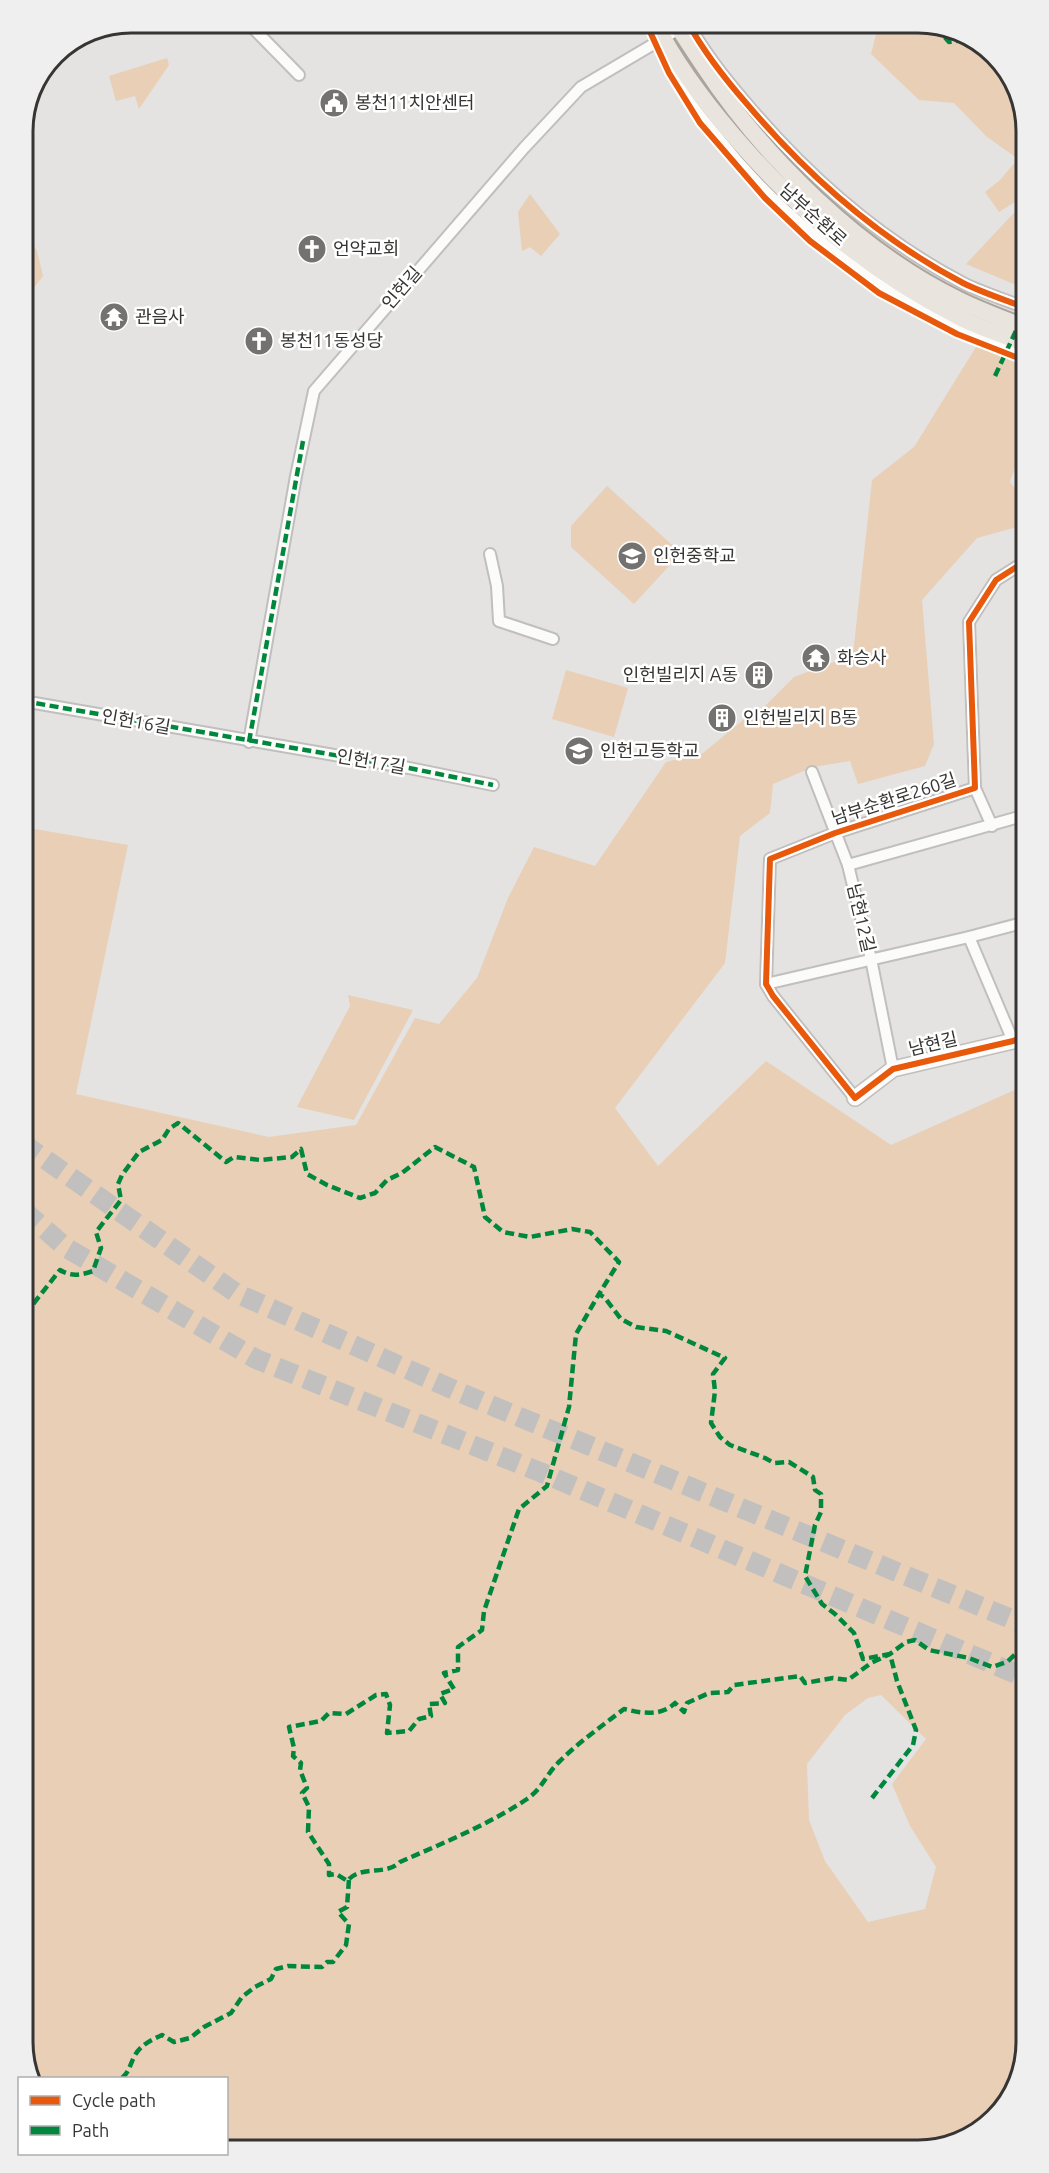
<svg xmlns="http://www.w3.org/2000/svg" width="1049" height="2173" font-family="Ubuntu,'Noto Sans KR',sans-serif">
	<rect width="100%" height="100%" fill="#e4e3e1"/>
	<!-- green -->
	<g fill="#e8cfb6" fill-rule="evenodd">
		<polygon points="879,23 925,23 984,45 1018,90 1026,131 1026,195 999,212 985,192 1000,180 1018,159 986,136 954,103 919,100 871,54"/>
		<polygon points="167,58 169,65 139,109 135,96 116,101 109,76"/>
		<polygon points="530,194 560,234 541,256 530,247 522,251 518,212"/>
		<polygon points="1026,200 1026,289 966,264"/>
		<polygon points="23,226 37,251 43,276 23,302"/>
		<path d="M989 326 1026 341V435L1010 482C1026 502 1028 499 1024 525L977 538 922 600 934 744 925 766 858 784 850 761 813 767 773 784 770 813 740 836 725 963 615 1108 658 1166 766 1061 891 1145 1026 1085V2042L1008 2102 959 2142 918 2150H227L226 2078H30L23 2042V827L128 845 76 1094 269 1137 356 1125 415 1018 439 1024 477 978 508 898 534 847 595 866 666 762 703 753 748 716 764 707 794 677 853 655 872 480 914 447ZM881 1695 926 1739 892 1784 910 1826 936 1867 925 1909 868 1922 825 1861 809 1820 807 1764 845 1715 868 1698Z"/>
		<polygon points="607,486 681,553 634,604 571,547 571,526"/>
		<polygon points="566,670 628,688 614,737 552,719"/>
		<polygon points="348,995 413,1010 354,1120 297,1107 350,1006"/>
	</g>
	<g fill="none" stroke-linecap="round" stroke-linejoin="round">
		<!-- highway-tunnel -->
		<g stroke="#c1c0be" stroke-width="20" stroke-dasharray="20 10" stroke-linecap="butt">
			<polyline points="23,1141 29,1148 236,1293 461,1393 1026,1625"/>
			<polyline points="23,1210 65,1247 256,1359 540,1472 1026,1678"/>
		</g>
		<!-- street casing -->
		<g stroke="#c0bfbe" stroke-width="14">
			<g id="street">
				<polyline points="250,23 253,28 299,75"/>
				<path d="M688 23C704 52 725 79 747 104 807 175 879 239 963 283 983 293 1006 300 1026 308"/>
				<path d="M669 54C673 85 697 112 717 136 772 206 831 253 906 300 923 310 940 321 958 330 980 340 1004 347 1026 355"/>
				<polyline points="490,554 497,586 499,621 553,639"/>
				<polyline points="23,701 409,768 493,785"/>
				<polyline points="249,742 296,476 314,391 524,148 581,87 679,29"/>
				<polyline points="812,772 848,865 871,959 893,1069"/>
				<polyline points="975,788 992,826"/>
				<polyline points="848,865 1026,815"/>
				<polyline points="969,937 1013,1041"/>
				<polyline points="766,984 969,937 1026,922"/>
				<polyline points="855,1098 773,996 766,984 770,859 835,833 975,788 969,622 996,580 1026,561"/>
			</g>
		</g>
		<!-- secondary casing -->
		<g stroke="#c0bfbe" stroke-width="18">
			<polyline id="secondary" points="855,1098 893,1069 1013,1041 1026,1036"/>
		</g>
		<!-- primary casing -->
		<g stroke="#aca49a" stroke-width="20">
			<g id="primary">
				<path d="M655 23C676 64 703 100 733 135 798 211 869 271 959 317 980 328 1004 335 1026 344"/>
				<path d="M676 23C684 37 694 51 703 65 763 157 860 252 959 300 981 311 1004 319 1026 328"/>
			</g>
		</g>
		<!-- street -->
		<use href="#street" stroke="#fbfbfa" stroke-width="10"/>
		<!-- secondary -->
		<use href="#secondary" stroke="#fbfbfa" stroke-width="15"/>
		<!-- primary -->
		<use href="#primary" stroke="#e9e4de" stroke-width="16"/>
		<!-- quiet -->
		<g stroke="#00873e" stroke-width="4.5" stroke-dasharray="9 4.5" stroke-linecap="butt">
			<polyline points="936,27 949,42 962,40 975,41"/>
			<polyline points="995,376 1026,309"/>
			<polyline points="23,701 409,768 493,785"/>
			<polyline points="249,742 303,441"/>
			<path d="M23 1312 30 1308 60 1270C71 1277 81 1275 93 1271L101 1248 96 1232 121 1200 118 1184 122 1175 139 1152 162 1140 169 1129 178 1123 226 1162 234 1157 260 1160 292 1157 301 1149 307 1174 327 1185 360 1198 375 1193 387 1180 402 1173 435 1147 474 1167 485 1217 503 1232 530 1237 572 1229 590 1232 619 1262 599 1294 605 1298 621 1319 636 1327 666 1331 725 1358 713 1374 715 1391 711 1423 720 1437 730 1445 765 1458 774 1463 789 1462 813 1477 815 1490 821 1494V1512L815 1525 805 1576 822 1604 835 1614 854 1633 863 1659 890 1654 897 1681 916 1730 913 1745 872 1798"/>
			<path d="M349 1879C363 1865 386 1876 400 1862 443 1843 488 1825 527 1799 543 1788 546 1774 560 1761 579 1742 602 1726 624 1709 641 1713 661 1717 675 1703L684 1712 687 1703 709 1693 728 1692 734 1685 800 1676 805 1683 833 1678 848 1680 871 1663 890 1654 906 1642 915 1640 929 1650 969 1658 992 1667 1007 1662 1026 1644"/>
			<polyline points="29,2072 32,2071"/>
			<path d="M122 2078C129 2072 130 2065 134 2057 140 2045 151 2040 162 2035L174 2042 190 2038 204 2027 231 2013 242 1997 255 1987 271 1979 276 1969 288 1966 322 1967 327 1962H333L346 1945 349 1924 338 1912 347 1907 349 1879 346 1880 336 1874 329 1875V1864L308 1832 309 1807 302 1793 307 1788 300 1770 301 1763 293 1756 294 1748 289 1727 321 1721 329 1713 346 1714 376 1695 386 1694 390 1705 387 1733 409 1731 419 1719 431 1716 429 1704 445 1703 440 1694 454 1689 444 1673 458 1670V1647L482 1630 484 1611 519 1509 547 1486 569 1407 576 1334 599 1294"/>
		</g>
		<!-- cycleway casing -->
		<g stroke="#fff" stroke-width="10">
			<g id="cycleway">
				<polyline points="646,23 669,73 700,123 765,198 810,241 879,293 957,334 1026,361"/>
				<path d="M688 23C704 52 725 79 747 104 807 175 879 239 963 283 983 293 1006 300 1026 308"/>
				<polyline points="1026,1036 1013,1041 893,1069 855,1098 773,996 766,984 770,859 835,833 975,788 969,622 996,580 1026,561"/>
			</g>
		</g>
		<!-- cycleway -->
		<use href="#cycleway" stroke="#e8590c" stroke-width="6"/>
	</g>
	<!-- icons -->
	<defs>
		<g id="civic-disc" transform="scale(1.5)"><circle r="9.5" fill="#737271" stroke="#fff"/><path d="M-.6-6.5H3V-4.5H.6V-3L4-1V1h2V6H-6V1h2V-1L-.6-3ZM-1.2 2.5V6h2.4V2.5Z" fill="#fff"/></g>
		<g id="church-disc" transform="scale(1.5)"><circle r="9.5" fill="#737271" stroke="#fff"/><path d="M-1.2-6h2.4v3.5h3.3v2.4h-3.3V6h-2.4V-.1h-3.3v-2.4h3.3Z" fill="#fff"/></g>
		<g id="temple-disc" transform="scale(1.5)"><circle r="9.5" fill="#737271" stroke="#fff"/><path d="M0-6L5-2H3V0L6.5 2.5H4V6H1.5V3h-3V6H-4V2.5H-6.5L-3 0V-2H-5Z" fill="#fff"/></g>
		<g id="school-disc" transform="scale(1.5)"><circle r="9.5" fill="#737271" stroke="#fff"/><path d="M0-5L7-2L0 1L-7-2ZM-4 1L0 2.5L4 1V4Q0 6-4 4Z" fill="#fff"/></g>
		<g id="building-disc" transform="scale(1.5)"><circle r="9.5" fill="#737271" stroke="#fff"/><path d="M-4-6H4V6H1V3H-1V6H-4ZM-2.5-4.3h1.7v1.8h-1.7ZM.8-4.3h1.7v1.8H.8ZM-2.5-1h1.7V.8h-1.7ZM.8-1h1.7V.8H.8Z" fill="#fff"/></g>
	</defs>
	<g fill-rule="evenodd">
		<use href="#civic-disc" x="334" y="103"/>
		<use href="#church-disc" x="312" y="249"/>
		<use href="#temple-disc" x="114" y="317"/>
		<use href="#church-disc" x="259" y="341"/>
		<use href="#school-disc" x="632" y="556"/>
		<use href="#temple-disc" x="816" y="658"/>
		<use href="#building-disc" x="759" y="675"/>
		<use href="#building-disc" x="722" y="718"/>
		<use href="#school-disc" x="579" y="751"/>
	</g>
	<g text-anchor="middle" stroke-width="5" stroke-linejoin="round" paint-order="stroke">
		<!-- poi labels -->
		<g font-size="18" fill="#363534" stroke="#fff" text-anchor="start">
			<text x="355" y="109">봉천11치안센터</text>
			<text x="333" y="255">언약교회</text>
			<text x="135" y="323">관음사</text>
			<text x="280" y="347">봉천11동성당</text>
			<text x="653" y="562">인헌중학교</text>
			<text x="837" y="664">화승사</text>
			<text x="738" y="681" text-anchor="end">인헌빌리지 A동</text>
			<text x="743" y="724">인헌빌리지 B동</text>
			<text x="600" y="757">인헌고등학교</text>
		</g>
		<!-- street labels -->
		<g font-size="18" fill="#363534" stroke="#fff">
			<text transform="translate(813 215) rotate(42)" y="6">남부순환로</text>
			<text transform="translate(402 288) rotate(-49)" y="6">인헌길</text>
			<text transform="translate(136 722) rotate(10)" y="6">인헌16길</text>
			<text transform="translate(371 762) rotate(10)" y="6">인헌17길</text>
			<text transform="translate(894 799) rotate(-18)" y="6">남부순환로260길</text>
			<text transform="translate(861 918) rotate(77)" y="6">남현12길</text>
			<text transform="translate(933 1044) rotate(-13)" y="6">남현길</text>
		</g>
	</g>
	<!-- crop -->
	<path d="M0 0H1049V2173H0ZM131 33H918A98 98 0 0 1 1016 131V2042A98 98 0 0 1 918 2140H131A98 98 0 0 1 33 2042V131A98 98 0 0 1 131 33Z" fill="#efefef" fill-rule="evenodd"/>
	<path fill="none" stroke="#363534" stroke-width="3" d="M131 33H918A98 98 0 0 1 1016 131V2042A98 98 0 0 1 918 2140H131A98 98 0 0 1 33 2042V131A98 98 0 0 1 131 33Z"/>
	<!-- legend -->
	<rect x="18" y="2077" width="210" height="78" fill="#ffffff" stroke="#afaeae" stroke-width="1.5"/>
	<rect x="30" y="2096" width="30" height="9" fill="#e8590c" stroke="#afaeae" stroke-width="1.5"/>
	<text x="72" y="2107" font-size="18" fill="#363534">Cycle path</text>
	<rect x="30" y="2126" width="30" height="9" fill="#00873e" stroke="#afaeae" stroke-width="1.5"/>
	<text x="72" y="2137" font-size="18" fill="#363534">Path</text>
</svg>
